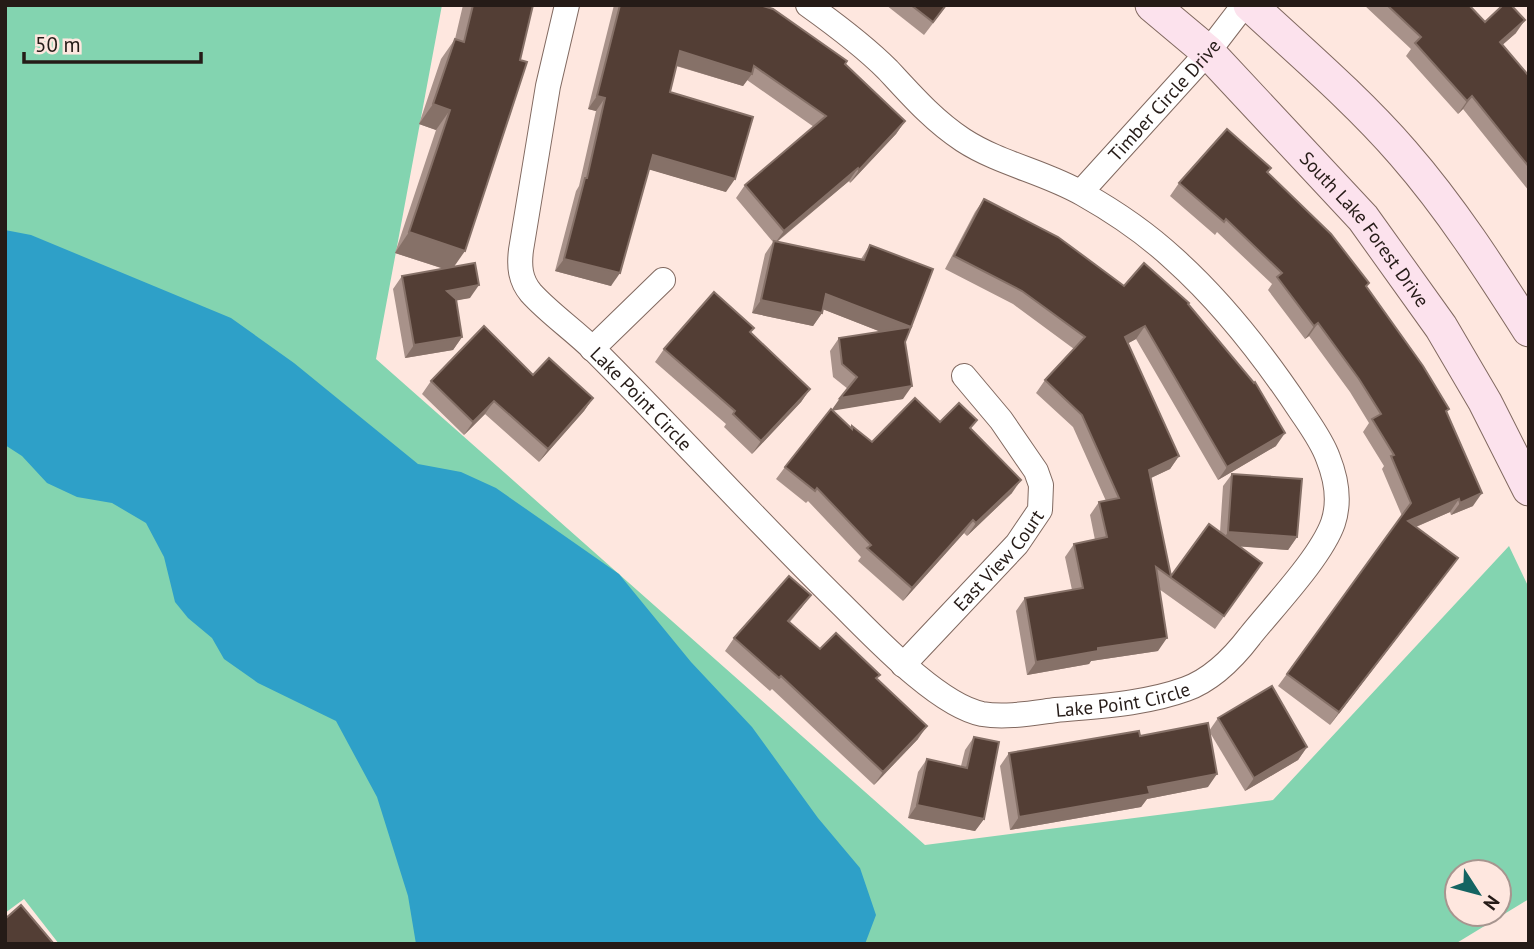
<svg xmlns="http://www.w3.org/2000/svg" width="1534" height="949" font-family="'PT Sans',sans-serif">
	<rect width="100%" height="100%" fill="#fee7df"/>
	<!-- green -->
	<path fill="#83d4b0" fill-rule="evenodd" d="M5 5H442L376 359 925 845 1273 800 1509 546 1529 588V899L1455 944H59L24 899 5 913ZM1457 872H1499V914H1457Z"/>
	<!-- water -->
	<polygon fill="#2ea0c8" points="5,230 31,235 231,318 294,363 418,464 461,472 496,488 619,574 691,662 752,727 818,818 860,868 876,915 865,944 416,944 408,896 377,797 336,721 258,683 224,659 212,638 188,618 175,602 164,557 146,523 112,503 77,497 47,483 22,456 5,445"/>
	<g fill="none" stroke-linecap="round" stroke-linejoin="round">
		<!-- street casing -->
		<g stroke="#816960" stroke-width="26">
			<g id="street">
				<path id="s1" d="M567 5 548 86 521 250C519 266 520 280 531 293 550 314 574 330 594 350 676 432 753 517 836 599 869 631 936 705 982 714 1006 718 1032 713 1056 710 1099 706 1145 704 1186 689 1211 680 1234 657 1250 636 1274 606 1321 557 1333 523 1340 502 1336 478 1328 458 1322 441 1310 425 1300 410 1264 356 1223 303 1174 259 1147 234 1115 212 1083 194 1045 172 1000 164 963 140 934 121 912 96 888 70 864 46 836 25 808 5"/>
				<path id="s2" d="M1081 192 1208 52 1244 5"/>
				<polyline points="592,349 663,280"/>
				<path id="s3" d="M903 665 1017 544 1040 510 1041 485 1036 471 1001 420 964 376"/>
			</g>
		</g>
		<!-- secondary casing -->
		<g stroke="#816960" stroke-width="35">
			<g id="secondary">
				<path id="s4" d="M1152 5 1208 52 1363 218 1441 327 1485 402 1529 489"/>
				<path d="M1250 5C1302 53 1357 100 1403 153 1451 208 1490 269 1529 330"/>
			</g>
		</g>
		<!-- street -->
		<use href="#street" stroke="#fff" stroke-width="24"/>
		<!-- secondary -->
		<use href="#secondary" stroke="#fce2ed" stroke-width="33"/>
	</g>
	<!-- wall -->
	<g fill="#a8928a">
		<polygon points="463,5 533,5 454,267 470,298 456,300 462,337 453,350 405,358 393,289 402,276 444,269 395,253 436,130 419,124 441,59 455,39"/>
		<polygon points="614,5 760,5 845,64 905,121 896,134 850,183 849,181 777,242 861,259 870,245 905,342 903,399 832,410 851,428 852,426 872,442 940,422 971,429 1012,493 967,536 964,533 903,601 858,561 861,557 808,501 806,503 776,479 785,467 832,410 848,389 833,377 830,351 839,338 881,332 823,309 822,313 813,326 752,313 765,254 773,242 736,198 745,185 814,127 747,80 743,86 676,66 670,92 726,192 649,169 611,286 555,271 576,191 579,186 596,111 588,109"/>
		<polygon points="886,5 947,5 924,35"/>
		<polygon points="1364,5 1469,5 1485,22 1516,33 1502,45 1529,76 1529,191 1463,109 1458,114 1406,56 1411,49"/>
		<polygon points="1271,168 1268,173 1367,287 1449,409 1447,412 1473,506 1451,515 1450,512 1416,527 1449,570 1330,725 1278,686 1402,516 1382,469 1384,466 1363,432 1369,423 1350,392 1309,336 1305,339 1268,290 1272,284 1217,232 1215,235 1170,196 1179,183"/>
		<polygon points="984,199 1124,286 1188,304 1276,446 1218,480 1136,339 1128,343 1179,456 1170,469 1151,478 1171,576 1220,532 1223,486 1232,474 1297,537 1288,550 1239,546 1262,563 1215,629 1159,589 1158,651 1091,661 1089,664 1027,675 1016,611 1025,598 1072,590 1065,557 1074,544 1095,540 1090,515 1099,502 1106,501 1073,427 1036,393 1045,380 1074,349 1013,304 945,269 975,212"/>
		<polygon points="751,333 810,389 801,402 752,454 724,427 726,424 655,362 664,349"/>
		<polygon points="533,375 593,398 584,411 539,462 485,414 464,435 422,394 431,381"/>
		<polygon points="802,607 790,622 820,649 877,679 918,739 874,785 772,689 770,691 725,651 734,638"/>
		<polygon points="1218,718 1307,747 1298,760 1245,791 1209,731"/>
		<polygon points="1140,736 1208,787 1147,799 1141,807 1010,830 1000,766 1009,753"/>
		<polygon points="974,737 984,819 975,831 908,818 918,772 927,759 961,766 965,750"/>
	</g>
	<!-- shaded-wall -->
	<g fill="#867168">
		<polygon points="1525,20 1516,33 1491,55 1500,42"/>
		<polygon points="680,51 752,74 743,86 671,64"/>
		<polygon points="597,96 605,98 596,111 588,109"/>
		<polygon points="1472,96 1463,109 1458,114 1467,101"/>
		<polygon points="433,104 450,110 436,130 419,124"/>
		<polygon points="905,121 896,134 850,183 859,170"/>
		<polygon points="653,155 735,179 726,192 644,168"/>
		<polygon points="858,168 849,181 775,243 784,231"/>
		<polygon points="409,232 465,251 451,271 395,253"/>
		<polygon points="564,259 620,273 611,286 555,271"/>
		<polygon points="479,285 470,298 438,304 447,291"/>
		<polygon points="826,294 911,327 902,340 817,307"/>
		<polygon points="761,300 822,313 813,326 752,313"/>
		<polygon points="1318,323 1309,336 1305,339 1314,326"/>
		<polygon points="1145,326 1136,339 1116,350 1125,337"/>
		<polygon points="462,337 453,350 405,358 414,345"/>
		<polygon points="912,386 903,399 831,411 840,398"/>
		<polygon points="810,389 801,402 752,454 761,441"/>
		<polygon points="593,398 584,411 539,462 548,449"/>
		<polygon points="494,401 485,414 464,435 473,422"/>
		<polygon points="1285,433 1276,446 1218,480 1227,467"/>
		<polygon points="1179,456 1170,469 1140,483 1149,470"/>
		<polygon points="1021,480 1012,493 967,536 976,523"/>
		<polygon points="1482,493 1473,506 1451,515 1460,503"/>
		<polygon points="1459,499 1450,512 1399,534 1408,521"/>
		<polygon points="973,520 964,533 903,601 912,588"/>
		<polygon points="1228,532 1297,537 1288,550 1219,545"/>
		<polygon points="1458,558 1449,570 1330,725 1339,712"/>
		<polygon points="811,595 802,607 779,633 788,621"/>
		<polygon points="1167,638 1158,651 1091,661 1089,664 1027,675 1036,662 1098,648"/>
		<polygon points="927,726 918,739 874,785 883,772"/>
		<polygon points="1307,747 1298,760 1245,791 1254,778"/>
		<polygon points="1217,774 1208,787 1147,799 1141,807 1010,830 1019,817 1148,787"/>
		<polygon points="917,805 984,819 975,831 908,818"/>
	</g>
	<!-- building -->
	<g fill="#533e35" stroke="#867168" stroke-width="2">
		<polygon points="473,5 533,5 520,60 527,62 465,251 409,232 450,110 433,104 455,39 464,42"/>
		<polygon points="620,5 760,5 773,9 847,61 845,64 905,121 859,170 858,168 784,231 745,185 826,116 754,66 752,74 680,51 670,92 753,117 735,179 653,155 620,273 564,259 585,178 587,178 605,98 597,96"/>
		<polygon points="911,5 946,5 933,22"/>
		<polygon points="1387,5 1469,5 1485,22 1503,5 1511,5 1525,20 1500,42 1529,76 1529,167 1472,96 1467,101 1415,43 1421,37"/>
		<polygon points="1227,129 1271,168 1267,172 1331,234 1369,283 1366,286 1423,366 1449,409 1446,411 1482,493 1460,503 1459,499 1408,521 1458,558 1339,712 1287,674 1411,503 1391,456 1394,455 1372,419 1381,414 1359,379 1318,323 1314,326 1277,277 1282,273 1226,219 1224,222 1179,183"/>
		<polygon points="984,199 1058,237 1124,286 1144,263 1189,303 1188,304 1254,383 1255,382 1285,433 1227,467 1145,326 1125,337 1179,456 1149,470 1171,576 1209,524 1262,563 1224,616 1156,567 1167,638 1098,648 1098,651 1036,662 1025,598 1083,588 1074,544 1107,537 1099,502 1119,498 1082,415 1045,380 1085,337 1022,291 954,256"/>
		<polygon points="774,241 864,260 870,245 933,269 911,327 826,294 822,313 761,300"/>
		<polygon points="475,263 479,285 447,291 456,299 462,337 414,345 402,276"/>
		<polygon points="714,292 754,328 750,332 810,389 761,441 733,414 735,411 664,349"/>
		<polygon points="484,326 533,375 549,358 593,398 548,449 494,401 473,422 431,381"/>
		<polygon points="911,327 905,342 912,386 840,398 857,377 842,364 839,338"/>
		<polygon points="915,398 940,422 959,403 977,420 970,428 1021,480 976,523 973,520 912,588 867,548 871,545 817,488 815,491 785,467 831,409 852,429 852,426 872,442"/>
		<polygon points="1232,474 1302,479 1297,537 1228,532"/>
		<polygon points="789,576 811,595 788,621 820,649 836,633 880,675 876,678 927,726 883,772 781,676 779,678 734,638"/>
		<polygon points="1272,686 1307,747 1254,778 1218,718"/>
		<polygon points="1208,723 1217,774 1148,787 1150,794 1019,817 1009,753 1139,731 1140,736"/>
		<polygon points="974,737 999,742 984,819 917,805 927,759 967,768"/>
		<polygon points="21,905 54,944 5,944 5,919"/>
	</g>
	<g text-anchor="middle" stroke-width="7" stroke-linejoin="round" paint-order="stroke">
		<!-- street labels -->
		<g font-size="19" fill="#251b17" stroke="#fee7df">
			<text dy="7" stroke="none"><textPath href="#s2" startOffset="124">Timber Circle Drive</textPath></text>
			<text dy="7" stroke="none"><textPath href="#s4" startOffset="310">South Lake Forest Drive</textPath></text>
			<text dy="7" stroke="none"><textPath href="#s1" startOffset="448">Lake Point Circle</textPath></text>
			<text dy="7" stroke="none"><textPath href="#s3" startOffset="142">East View Court</textPath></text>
			<text dy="7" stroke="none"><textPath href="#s1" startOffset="1057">Lake Point Circle</textPath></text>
		</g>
	</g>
	<!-- border -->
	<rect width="1534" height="949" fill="none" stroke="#251b17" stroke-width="14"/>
	<!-- north arrow -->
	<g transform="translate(1478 893) rotate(126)"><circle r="33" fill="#fee7df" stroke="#a7958f" stroke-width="2"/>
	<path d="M0-5L12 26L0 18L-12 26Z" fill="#146462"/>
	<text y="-10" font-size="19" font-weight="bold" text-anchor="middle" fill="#251b17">N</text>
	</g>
	<!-- scale -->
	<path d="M24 52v10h177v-10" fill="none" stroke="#251b17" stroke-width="3.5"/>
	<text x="35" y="52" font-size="21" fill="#251b17" stroke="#fee7df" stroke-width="5" paint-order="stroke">50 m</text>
</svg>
